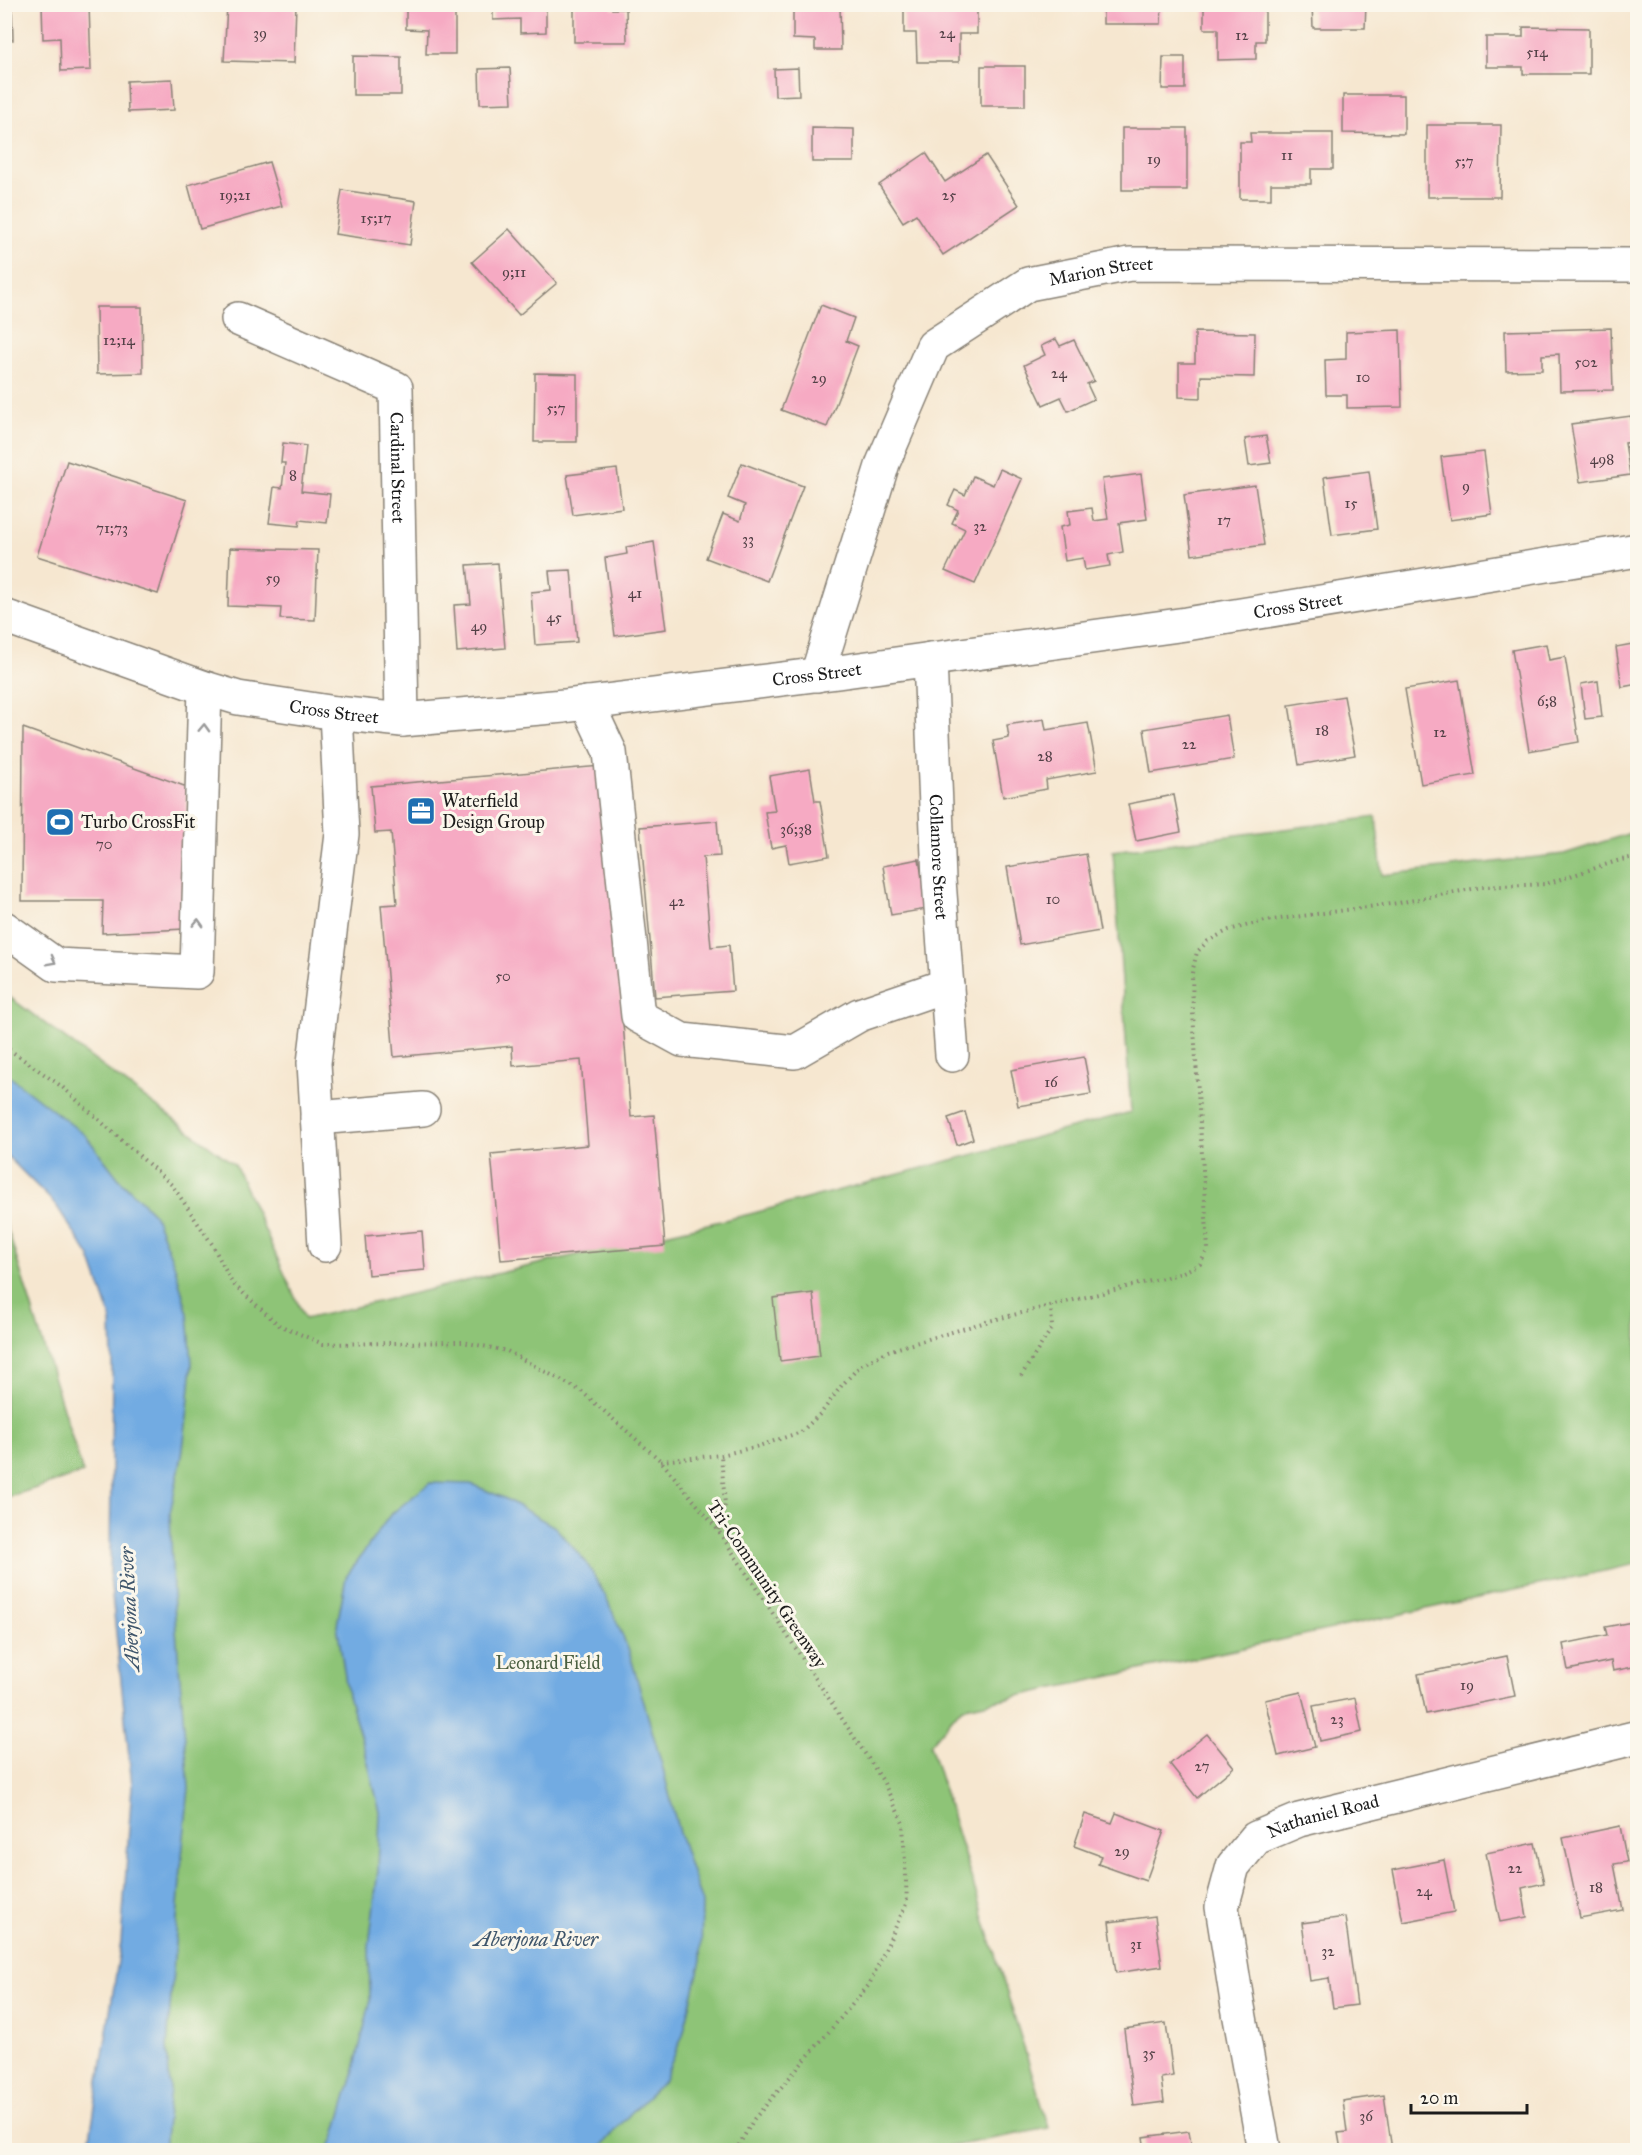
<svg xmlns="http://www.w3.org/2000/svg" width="1642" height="2155" font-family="'IM FELL Great Primer',serif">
	<rect width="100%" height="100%" fill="#fbf7ec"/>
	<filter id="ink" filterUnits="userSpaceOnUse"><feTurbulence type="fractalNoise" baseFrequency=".0167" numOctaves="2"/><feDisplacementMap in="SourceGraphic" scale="12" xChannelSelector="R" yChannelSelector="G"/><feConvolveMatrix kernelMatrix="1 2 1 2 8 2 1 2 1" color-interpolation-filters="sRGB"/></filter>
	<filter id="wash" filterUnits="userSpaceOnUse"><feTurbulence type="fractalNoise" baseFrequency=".008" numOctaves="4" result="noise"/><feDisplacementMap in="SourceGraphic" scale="24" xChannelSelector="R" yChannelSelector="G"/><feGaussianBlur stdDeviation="1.35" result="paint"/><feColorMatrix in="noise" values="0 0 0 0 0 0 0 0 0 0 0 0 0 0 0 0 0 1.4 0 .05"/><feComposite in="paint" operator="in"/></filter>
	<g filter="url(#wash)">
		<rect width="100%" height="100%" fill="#f6e7d0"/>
		<!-- green -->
		<g fill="#8ec477" stroke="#55704a" stroke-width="1.5">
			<polygon points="1376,817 1382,875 1564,854 1637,831 1637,1564 961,1708 930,1745 1049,2128 932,2150 109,2150 159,1854 155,1282 5,1136 4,993 235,1165 305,1319 750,1214 1131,1112 1113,851"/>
			<polygon points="5,1221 83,1473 5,1498 4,1498"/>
		</g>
		<!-- water -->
		<g fill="#72abe2" stroke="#47647f" stroke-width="1.5">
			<polygon points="5,1073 86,1136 119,1179 154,1214 175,1267 188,1314 192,1363 188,1409 182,1456 170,1513 173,1593 189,1788 182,1856 167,2047 170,2089 164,2150 88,2150 121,1942 132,1785 110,1576 112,1365 111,1318 90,1257 56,1205 5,1154"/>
			<polygon points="430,1483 471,1484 504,1498 555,1527 586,1562 607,1599 629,1651 662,1765 679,1833 702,1903 701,1960 683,2035 663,2082 630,2114 598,2150 327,2150 334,2139 353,2074 370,2003 369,1946 378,1870 380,1812 365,1751 348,1696 337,1625 346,1577 390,1515"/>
		</g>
		<g id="blocks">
			<!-- building -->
			<g fill="#f6aac3">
				<polygon points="4,4 12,4 13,40 4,40"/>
				<polygon points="42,4 89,4 91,70 61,71 60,38 43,39"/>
				<polygon points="227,4 296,4 294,63 224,61"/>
				<polygon points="406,4 455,4 455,54 426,54 427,30 406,29"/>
				<polygon points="493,4 546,4 546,32 520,33 520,19 493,20"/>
				<polygon points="574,4 612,4 612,9 626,9 627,42 574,42"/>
				<polygon points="793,4 840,4 841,50 815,50 815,40 793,39"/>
				<polygon points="904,4 977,4 977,34 959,34 959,62 917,62 916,33 904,33"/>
				<polygon points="1103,4 1162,4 1161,24 1103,24"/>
				<polygon points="1204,4 1265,4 1265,41 1256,41 1256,59 1218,60 1218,29 1204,29"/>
				<polygon points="1312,4 1366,4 1365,28 1313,28"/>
				<rect x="1421" y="4" width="30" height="4"/>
				<polygon points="1523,27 1589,28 1589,74 1523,74 1523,67 1486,67 1486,37 1523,37"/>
				<polygon points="353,56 401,57 401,95 353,95"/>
				<polygon points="1163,57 1185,57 1185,89 1162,89"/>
				<rect x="981" y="66" width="44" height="40"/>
				<polygon points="510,68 512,103 480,104 479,69"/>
				<polygon points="798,68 799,95 775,96 774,69"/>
				<polygon points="172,79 174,110 128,112 127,81"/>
				<polygon points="1343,95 1404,95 1404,134 1343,133"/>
				<polygon points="1427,125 1501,125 1500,197 1427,197"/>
				<polygon points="812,128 854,129 854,162 812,162"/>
				<rect x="1122" y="128" width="65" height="62"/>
				<polygon points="1250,133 1333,133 1333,169 1311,169 1311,184 1271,184 1271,199 1240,199 1240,142 1251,142"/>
				<polygon points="926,153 945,182 986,155 1019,205 943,255 916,214 903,222 879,185"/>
				<polygon points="269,162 282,206 200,229 188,185"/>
				<polygon points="342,190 416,201 410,245 335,234"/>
				<polygon points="509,229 557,283 519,315 472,262"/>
				<polygon points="821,305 854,318 846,341 858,346 827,427 781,410"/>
				<polygon points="96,307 142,307 143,373 97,374"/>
				<polygon points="1611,328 1613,390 1560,391 1559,354 1542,355 1542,370 1506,371 1505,331"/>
				<polygon points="1400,330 1402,407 1347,408 1347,395 1326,395 1325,360 1346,359 1346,332"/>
				<polygon points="1195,332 1255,333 1254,377 1201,376 1201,398 1179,397 1179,363 1195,363"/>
				<polygon points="1056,339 1060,346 1074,340 1094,381 1087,384 1094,399 1068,411 1061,397 1043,405 1024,365 1045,355 1041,346"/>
				<polygon points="535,373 577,374 577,442 534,442"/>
				<polygon points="1631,416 1635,442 1625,443 1630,475 1580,482 1571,424"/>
				<polygon points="1266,436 1271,463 1249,466 1245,439"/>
				<polygon points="283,443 306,446 301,491 330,494 327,523 300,520 299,526 269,523 274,487 282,488 285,463 281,463"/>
				<polygon points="1484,452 1492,514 1450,520 1441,457"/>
				<polygon points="67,461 187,500 158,594 37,556"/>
				<polygon points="742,463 803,486 767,581 706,558 723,514 740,521 745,505 728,498"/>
				<polygon points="617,469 622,508 573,515 567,475"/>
				<polygon points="1000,469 1022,479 975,584 945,571 965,529 952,523 958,510 948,505 955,490 965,495 973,476 993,485"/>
				<polygon points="1369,471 1377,529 1332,535 1324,477"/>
				<polygon points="1141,474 1147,519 1119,523 1123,552 1108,555 1110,566 1085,570 1083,558 1065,561 1060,527 1070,525 1068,511 1092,508 1094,521 1108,519 1102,479"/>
				<polygon points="1255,485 1264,545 1192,555 1184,495"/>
				<polygon points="654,542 666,629 615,636 605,558 627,554 626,547"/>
				<polygon points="230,548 318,550 315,620 280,619 281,608 228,606"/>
				<polygon points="498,563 505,648 457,652 454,605 471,604 467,565"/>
				<polygon points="571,570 577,642 535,645 531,592 551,590 549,571"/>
				<polygon points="1638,643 1638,684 1622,687 1616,647"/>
				<polygon points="1546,644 1549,660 1565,657 1579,742 1529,751 1512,650"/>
				<polygon points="1459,680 1475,775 1421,784 1405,689"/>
				<polygon points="1598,681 1602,717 1585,719 1581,684"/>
				<polygon points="1344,696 1355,755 1299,765 1289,705"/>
				<polygon points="1227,715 1234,759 1151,773 1144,729"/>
				<polygon points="1044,719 1046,730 1088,723 1097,771 1046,780 1047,789 1003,797 993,741 1009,738 1007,725"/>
				<polygon points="23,728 187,787 185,929 102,933 103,901 22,901"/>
				<polygon points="601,766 631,1117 654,1115 665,1246 501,1260 491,1154 588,1145 581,1060 513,1066 512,1046 394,1057 381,905 397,904 391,832 375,833 371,786"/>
				<polygon points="810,769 815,801 820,801 829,856 789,863 786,845 771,848 765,812 775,811 769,776"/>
				<polygon points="1174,795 1181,832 1136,841 1128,804"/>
				<polygon points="717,821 720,856 703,857 711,947 729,945 733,991 655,997 640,827"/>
				<polygon points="1086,854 1100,931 1020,945 1007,867"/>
				<polygon points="919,859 927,909 891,915 883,866"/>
				<polygon points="1084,1057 1091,1094 1018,1106 1011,1070"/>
				<polygon points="965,1112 973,1139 957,1145 948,1118"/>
				<polygon points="422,1231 425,1270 368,1275 365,1236"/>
				<polygon points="813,1293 820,1356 780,1361 773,1298"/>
				<polygon points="1638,1621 1638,1666 1613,1671 1611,1661 1568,1670 1563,1644 1607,1635 1605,1627"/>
				<polygon points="1507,1656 1515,1696 1426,1714 1418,1674"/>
				<polygon points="1301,1692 1315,1747 1278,1756 1265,1700"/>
				<polygon points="1355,1698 1362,1732 1320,1741 1313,1706"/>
				<polygon points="1207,1734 1234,1767 1197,1798 1170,1764"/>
				<polygon points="1116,1813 1164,1831 1146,1881 1098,1864 1101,1856 1074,1846 1085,1814 1112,1823"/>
				<polygon points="1620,1826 1627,1862 1614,1864 1623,1910 1580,1918 1563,1838"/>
				<polygon points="1535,1843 1544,1883 1522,1888 1527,1917 1500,1922 1486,1853"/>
				<polygon points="1444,1860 1454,1912 1403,1922 1393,1870"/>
				<polygon points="1155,1916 1162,1966 1116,1973 1109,1922"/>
				<polygon points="1345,1917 1357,2005 1333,2008 1329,1978 1310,1981 1302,1923"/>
				<polygon points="1166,2023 1173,2076 1161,2078 1164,2102 1134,2106 1124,2029"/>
				<polygon points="1384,2095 1392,2150 1341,2150 1338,2133 1347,2132 1343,2101"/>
				<polygon points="1189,2131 1192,2150 1145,2150 1143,2137"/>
			</g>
		</g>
	</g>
	<g filter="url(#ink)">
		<use href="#blocks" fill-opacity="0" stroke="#898276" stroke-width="1.5"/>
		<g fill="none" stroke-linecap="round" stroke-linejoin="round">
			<!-- minor casing -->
			<g stroke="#898276" stroke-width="36">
				<g id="minor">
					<path id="s1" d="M238 319 396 388 402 720"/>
					<path id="s2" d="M4 616 205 688 238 698 336 713 402 720 564 706 838 672 1186 624 1638 550"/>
					<path id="s3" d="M930 659 939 880 952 1055"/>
					<path id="s4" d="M817 675 883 463 933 346 1028 284 1130 264 1638 265"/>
					<polyline points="587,703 610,752 638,1016 682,1040 795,1052 859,1015 947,985"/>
					<polyline points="4,928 56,965 197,972 205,688"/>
					<polyline points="317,1118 423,1109"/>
					<polyline points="325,1245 314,1063 342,834 336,713"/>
					<path id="s5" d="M1264 2150 1237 2001 1222 1907 1233 1866 1256 1838 1299 1820 1638 1737"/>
				</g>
			</g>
			<!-- path -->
			<g stroke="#898276" stroke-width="4" stroke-dasharray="1.5 4.5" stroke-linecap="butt">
				<polyline points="4,1046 61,1086 172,1185 212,1244 232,1283 279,1325 323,1344 463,1342 507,1351 581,1391 661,1461 718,1530 883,1781 903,1823 907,1902 869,1985 754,2119 736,2150"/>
				<polyline points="1021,1376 1052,1328 1051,1306"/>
				<polyline points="661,1461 721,1455 759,1446 801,1432 822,1412 842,1385 861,1365 888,1351 989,1321 1179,1274 1200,1264 1208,1249 1193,1013 1192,973 1197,952 1208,941 1229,930 1265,921 1398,903 1482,887 1546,884 1617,861 1638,856"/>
				<polyline points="718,1530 725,1505 721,1455"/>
			</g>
			<!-- minor -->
			<use href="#minor" stroke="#fff" stroke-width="33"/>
		</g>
		<!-- one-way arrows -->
		<defs><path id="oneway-chevron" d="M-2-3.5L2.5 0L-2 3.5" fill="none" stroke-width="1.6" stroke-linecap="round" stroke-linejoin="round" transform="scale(1.5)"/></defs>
		<g stroke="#999">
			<use href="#oneway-chevron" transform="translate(204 728) rotate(-88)"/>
			<use href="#oneway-chevron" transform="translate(198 923) rotate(-88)"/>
			<use href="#oneway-chevron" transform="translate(52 961) rotate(28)"/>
		</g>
	</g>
	<!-- icons -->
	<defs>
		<g id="office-square" transform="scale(1.5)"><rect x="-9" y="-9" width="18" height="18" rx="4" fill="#1f6fb2" stroke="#fbf7ec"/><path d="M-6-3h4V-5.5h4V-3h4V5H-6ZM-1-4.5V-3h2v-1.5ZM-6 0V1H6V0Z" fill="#fff"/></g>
		<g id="stadium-square" transform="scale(1.5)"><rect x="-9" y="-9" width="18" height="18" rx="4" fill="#1f6fb2" stroke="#fbf7ec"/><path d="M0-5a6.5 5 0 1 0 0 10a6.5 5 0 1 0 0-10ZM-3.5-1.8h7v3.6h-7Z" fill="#fff"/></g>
	</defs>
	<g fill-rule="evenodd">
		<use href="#office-square" x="421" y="811"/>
		<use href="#stadium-square" x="60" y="822"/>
	</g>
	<g text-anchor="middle" stroke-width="6" stroke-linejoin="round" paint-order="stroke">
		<!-- number labels -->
		<g font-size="15" fill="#524046">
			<text x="260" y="38">39</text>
			<text x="947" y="38">24</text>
			<text x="1242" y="40">12</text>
			<text x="1537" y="57">514</text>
			<text x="1287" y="160">11</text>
			<text x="1154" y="164">19</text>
			<text x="1464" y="166">5;7</text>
			<text x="235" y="200">19;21</text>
			<text x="949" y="200">25</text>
			<text x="376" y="223">15;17</text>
			<text x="514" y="277">9;11</text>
			<text x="119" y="345">12;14</text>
			<text x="1586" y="367">502</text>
			<text x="1059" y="378">24</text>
			<text x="1363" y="382">10</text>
			<text x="819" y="383">29</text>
			<text x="556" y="413">5;7</text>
			<text x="1602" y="464">498</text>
			<text x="293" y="480">8</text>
			<text x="1466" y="491">9</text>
			<text x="1351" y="508">15</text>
			<text x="1224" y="525">17</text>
			<text x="980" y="531">32</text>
			<text x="112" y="533">71;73</text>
			<text x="748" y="544">33</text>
			<text x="273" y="583">59</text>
			<text x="635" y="598">41</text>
			<text x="554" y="622">45</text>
			<text x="479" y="631">49</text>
			<text x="1547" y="706">6;8</text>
			<text x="1322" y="735">18</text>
			<text x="1440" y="737">12</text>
			<text x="1189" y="749">22</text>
			<text x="1045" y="761">28</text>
			<text x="796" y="834">36;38</text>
			<text x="104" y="849">70</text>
			<text x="1053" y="904">10</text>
			<text x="677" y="906">42</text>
			<text x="503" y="981">50</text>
			<text x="1051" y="1087">16</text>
			<text x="1467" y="1690">19</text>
			<text x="1337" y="1724">23</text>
			<text x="1202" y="1771">27</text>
			<text x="1122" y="1856">29</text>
			<text x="1515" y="1873">22</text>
			<text x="1596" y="1892">18</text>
			<text x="1424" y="1896">24</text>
			<text x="1136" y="1949">31</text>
			<text x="1328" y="1956">32</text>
			<text x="1149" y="2058">35</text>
			<text x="1366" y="2121">36</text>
		</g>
		<!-- street labels -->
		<g font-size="18" fill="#1c1c1c" stroke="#fbf7ec">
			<text dy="6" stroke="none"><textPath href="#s4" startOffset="537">Marion Street</textPath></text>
			<text dy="6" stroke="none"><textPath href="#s1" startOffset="252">Cardinal Street</textPath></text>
			<text dy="6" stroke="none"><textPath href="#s2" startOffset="1317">Cross Street</textPath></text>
			<text dy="6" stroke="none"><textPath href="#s2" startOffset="831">Cross Street</textPath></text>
			<text dy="6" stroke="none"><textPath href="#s2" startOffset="345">Cross Street</textPath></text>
			<text dy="6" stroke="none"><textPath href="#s3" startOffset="198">Collamore Street</textPath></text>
			<text transform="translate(767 1584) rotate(56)" y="6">Tri-Community Greenway</text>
			<text dy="6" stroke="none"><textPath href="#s5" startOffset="396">Nathaniel Road</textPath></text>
		</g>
		<!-- poi labels -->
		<g font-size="18" fill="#1c1c1c" stroke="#fbf7ec" text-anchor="start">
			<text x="442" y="807">Waterfield<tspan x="442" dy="21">Design Group</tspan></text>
			<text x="81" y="828">Turbo CrossFit</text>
		</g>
		<!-- park labels -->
		<g font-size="18" fill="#4a5f40" stroke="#fbf7ec">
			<text x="548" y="1669">Leonard Field</text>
		</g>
		<!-- water labels -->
		<g font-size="20" font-style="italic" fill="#3e556b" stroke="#fbf7ec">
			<text transform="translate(129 1609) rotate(-93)" y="7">Aberjona River</text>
			<text x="536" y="1946">Aberjona River</text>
		</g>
	</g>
	<!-- margin -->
	<rect width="1642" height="2155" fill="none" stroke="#fbf7ec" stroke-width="24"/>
	<!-- scale -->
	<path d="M1411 2104v9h116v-9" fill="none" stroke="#1c1c1c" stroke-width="3"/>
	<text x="1420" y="2104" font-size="18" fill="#1c1c1c" stroke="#fbf7ec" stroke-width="4.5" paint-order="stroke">20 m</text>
</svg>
